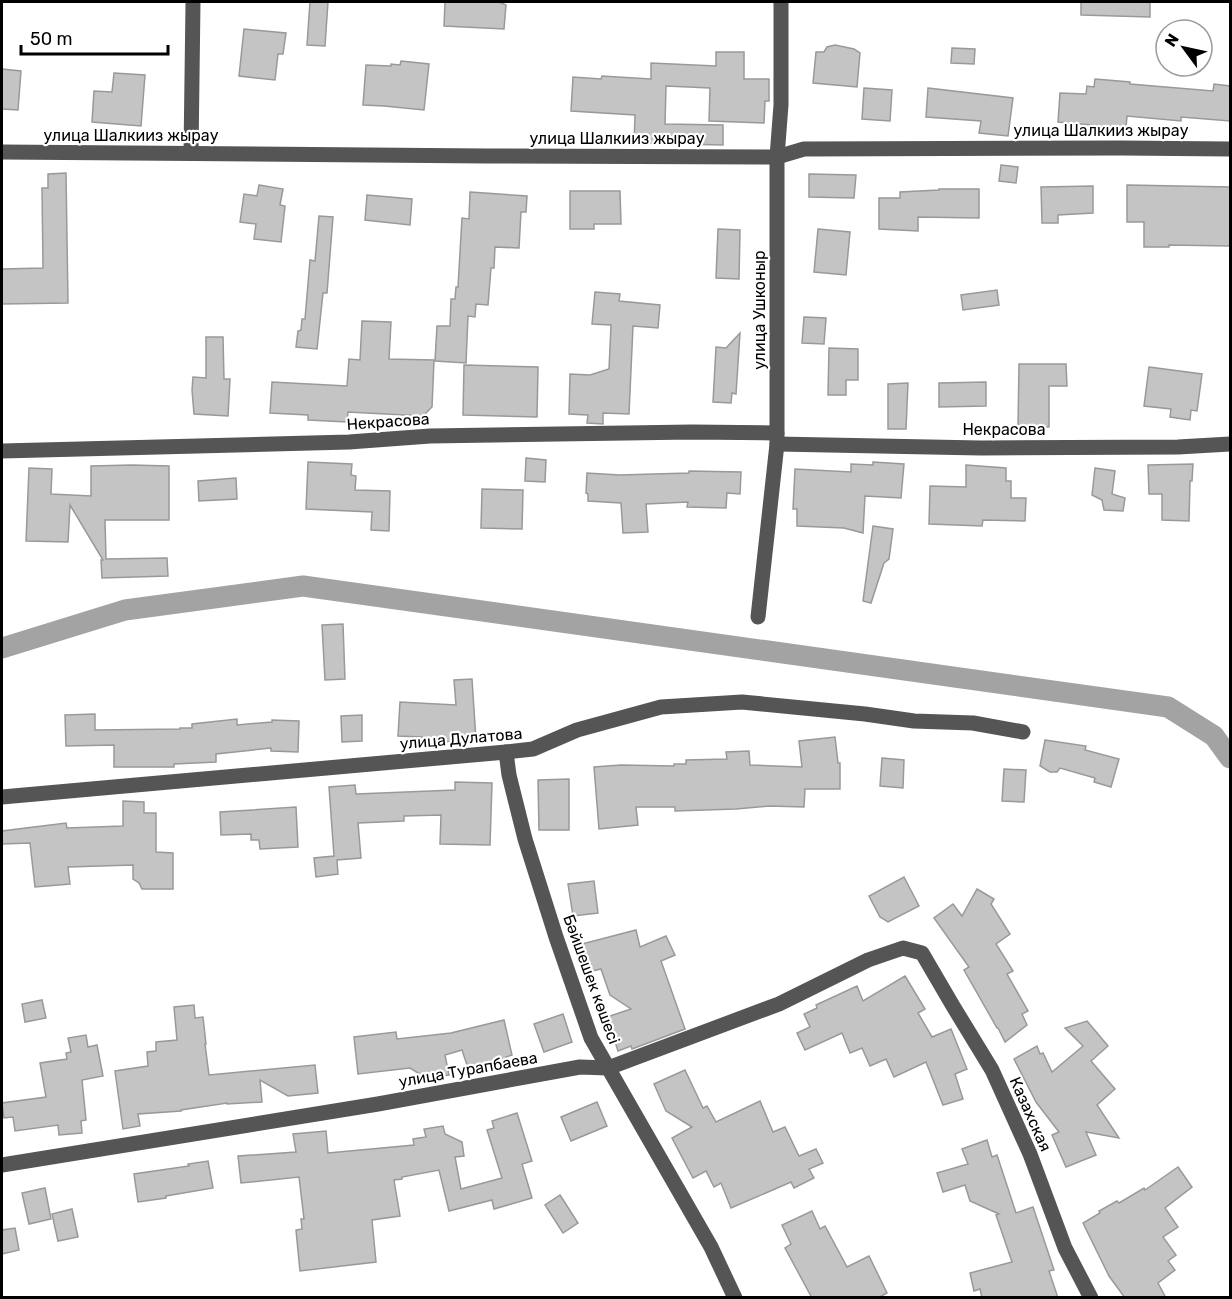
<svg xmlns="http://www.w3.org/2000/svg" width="1232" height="1299" font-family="Rubik,sans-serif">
	<rect width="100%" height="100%" fill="#fff"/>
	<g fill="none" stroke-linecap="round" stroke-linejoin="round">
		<!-- canal -->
		<polyline stroke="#a3a3a3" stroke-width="21" points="2,648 125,610 303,586 1168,707 1214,736 1230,758"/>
	</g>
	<!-- building -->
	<g fill="#c4c4c4" stroke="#999" stroke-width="1.5">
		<polygon points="310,2 328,2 325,46 307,45"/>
		<polygon points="445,2 499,2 506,5 504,29 444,26"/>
		<polygon points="1081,2 1150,2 1150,17 1081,15"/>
		<polygon points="244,29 286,33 283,54 278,54 275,80 239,76"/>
		<polygon points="835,45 854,49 860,53 857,87 813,83 816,52 824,52 827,47"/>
		<polygon points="952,48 975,49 974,64 951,63"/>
		<polygon points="716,52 744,52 744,79 769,79 769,101 765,101 764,123 709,121 710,88 666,86 665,124 723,125 723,145 634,143 635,115 571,111 573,77 601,79 602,76 651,79 651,63 716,66"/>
		<polygon points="401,61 429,64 424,110 384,106 363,105 366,65 391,66 391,64 400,65"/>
		<polygon points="2,69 21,71 18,110 2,109"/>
		<polygon points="114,73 145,75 141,126 92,122 94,91 112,92"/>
		<polygon points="1095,79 1130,82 1130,84 1213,91 1214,84 1230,86 1230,121 1181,117 1181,121 1127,116 1126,128 1058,122 1060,93 1086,94 1087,86 1094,87"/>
		<polygon points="864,88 892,90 890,121 862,119"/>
		<polygon points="928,88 1013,98 1008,136 979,133 981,121 926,117"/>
		<polygon points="1001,165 1018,167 1016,183 999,181"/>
		<polygon points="66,173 68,303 2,304 2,269 43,268 42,188 48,188 48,174"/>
		<polygon points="809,174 856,175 854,198 809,197"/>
		<polygon points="259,185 283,189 280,205 285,206 281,242 254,239 256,224 240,222 244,194 257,196"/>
		<polygon points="1127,185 1230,187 1230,246 1169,245 1169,247 1144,247 1144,222 1127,222"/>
		<polygon points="1093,186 1093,213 1058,215 1058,223 1042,223 1041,187"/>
		<polygon points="939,189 979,189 979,218 918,217 918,231 879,229 879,198 900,198 900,192 939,190"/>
		<polygon points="570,191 620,191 621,224 594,224 594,229 570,229"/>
		<polygon points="470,192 527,196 526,212 521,212 519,248 495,247 494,268 491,268 488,305 476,304 475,317 468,316 466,363 435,361 437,326 450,326 451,299 455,299 456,287 458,287 462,218 469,219"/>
		<polygon points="367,195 412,199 410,225 365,220"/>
		<polygon points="319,216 333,217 327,293 323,293 317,349 296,347 298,331 301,330 302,319 305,319 310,260 315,261"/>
		<polygon points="718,229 740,230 739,279 716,278"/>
		<polygon points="818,229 850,232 846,275 814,272"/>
		<polygon points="997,290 999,305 963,310 961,295"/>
		<polygon points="595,292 620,294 619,301 660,305 658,328 633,326 629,414 603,413 603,424 587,423 588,415 569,414 570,374 590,375 609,369 611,325 592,324"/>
		<polygon points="804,317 826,318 824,344 802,343"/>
		<polygon points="362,321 391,322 389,359 434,360 432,407 423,416 348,412 347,422 308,420 308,415 270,413 272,382 347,386 349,359 360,360"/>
		<polygon points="740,333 736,394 732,393 731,403 713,402 716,347 726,348"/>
		<polygon points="206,337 223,337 224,379 230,379 228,416 194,414 192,390 193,377 206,378"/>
		<polygon points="829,348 858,349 858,380 846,380 846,395 828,395"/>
		<polygon points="1019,364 1066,364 1067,386 1049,386 1049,427 1018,426"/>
		<polygon points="464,365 538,367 537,417 463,415"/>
		<polygon points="1149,367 1202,374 1197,411 1191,410 1190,420 1170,417 1171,409 1144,406"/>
		<polygon points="986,382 986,406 939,407 939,383"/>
		<polygon points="908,383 906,429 888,429 888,384"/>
		<polygon points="526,458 546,460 545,482 525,481"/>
		<polygon points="308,462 352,464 351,475 356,476 355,490 390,491 389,531 371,530 372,512 306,509"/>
		<polygon points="873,462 904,464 901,498 865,496 863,533 844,528 797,526 797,509 793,509 795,469 851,472 851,464 873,465"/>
		<polygon points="1193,464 1192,481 1190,481 1189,521 1162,520 1162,494 1149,494 1148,465"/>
		<polygon points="132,465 169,466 169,520 105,520 106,559 167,558 168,576 102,578 101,560 103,560 70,505 68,542 26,541 29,468 52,469 51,494 91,496 91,466"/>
		<polygon points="966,465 1006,468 1006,481 1011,481 1011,498 1026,498 1025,521 983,520 982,526 929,524 930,486 966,487"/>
		<polygon points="1095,468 1115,471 1112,494 1125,498 1123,511 1104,510 1102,500 1092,495"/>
		<polygon points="689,471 741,472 740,494 727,493 726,508 687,507 688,502 646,504 648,532 623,533 621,503 588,501 588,494 586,493 587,473 620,475 689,473"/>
		<polygon points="236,478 237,499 199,501 198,481"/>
		<polygon points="482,489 523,490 522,529 481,528"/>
		<polygon points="873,526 893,529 889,559 884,563 871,603 863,601"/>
		<polygon points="343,624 345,679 325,680 322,625"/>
		<polygon points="472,679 476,740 442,742 425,742 422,737 398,736 400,702 456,705 454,680"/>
		<polygon points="95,714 95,730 180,729 180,728 192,728 192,724 237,719 237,725 272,722 272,720 299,721 298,752 271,751 271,748 216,754 216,762 174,764 174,767 114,767 114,745 66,746 65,715"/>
		<polygon points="362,715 362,741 342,742 341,716"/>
		<polygon points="835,737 838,763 840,763 840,789 805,789 804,807 769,806 736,809 675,811 675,807 636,807 638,825 599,829 594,767 621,765 674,766 674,764 686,764 686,760 727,759 726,752 749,751 750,765 802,767 799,741"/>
		<polygon points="1045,740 1086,746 1085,750 1119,759 1111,787 1094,782 1095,778 1060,768 1057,772 1050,772 1040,766"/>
		<polygon points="882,758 904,760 903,788 880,786"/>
		<polygon points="1004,769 1026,770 1024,802 1002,801"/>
		<polygon points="569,779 569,830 539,830 538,780"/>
		<polygon points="455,782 492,783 490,845 440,844 441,815 404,816 404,821 358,823 361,858 337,860 338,874 316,877 314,858 334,856 329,787 355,785 356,794 455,790"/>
		<polygon points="123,801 144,802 144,813 156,813 156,852 173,853 173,889 142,889 139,883 133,879 133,865 68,867 70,884 35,887 30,843 2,844 2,831 66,823 67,828 123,826"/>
		<polygon points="296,807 298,847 260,849 259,840 251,840 251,834 221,835 220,812"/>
		<polygon points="904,877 919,906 888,922 880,917 869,896"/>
		<polygon points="594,881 598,913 573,916 568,884"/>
		<polygon points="977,889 994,899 991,904 1010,934 996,944 1013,971 1007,974 1028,1011 1022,1014 1027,1025 1005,1042 998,1028 997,1028 964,970 969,967 934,918 953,904 962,916"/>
		<polygon points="636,930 640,947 666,936 675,955 661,961 685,1029 632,1049 631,1046 618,1051 607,1017 631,1009 610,995 601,969 584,973 578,945"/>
		<polygon points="905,976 925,1009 918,1013 932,1037 951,1029 967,1069 955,1074 963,1099 943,1105 926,1062 894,1077 886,1059 870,1066 862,1048 850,1053 842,1033 805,1050 797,1033 810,1027 804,1014 817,1008 816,1005 857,986 863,1001"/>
		<polygon points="42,1000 46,1018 25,1022 22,1004"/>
		<polygon points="194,1005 195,1018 203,1017 206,1044 205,1044 209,1075 315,1065 318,1093 288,1096 260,1080 262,1102 227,1104 227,1103 181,1110 181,1111 138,1114 140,1126 123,1129 115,1071 148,1066 147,1052 156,1051 156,1042 177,1040 174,1007"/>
		<polygon points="563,1014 572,1042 544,1052 534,1024"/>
		<polygon points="504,1020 512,1055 506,1057 507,1062 469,1071 462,1050 445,1055 449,1075 426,1078 410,1068 358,1074 354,1037 396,1032 397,1039 451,1033"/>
		<polygon points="1087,1021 1108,1046 1091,1061 1115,1089 1097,1105 1119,1138 1086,1132 1096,1155 1066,1167 1052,1135 1059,1132 1036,1102 1014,1059 1037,1046 1040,1054 1043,1053 1052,1072 1083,1046 1065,1028"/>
		<polygon points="86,1035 88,1047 97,1045 103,1076 82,1080 86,1120 81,1121 82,1133 59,1135 58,1125 15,1131 13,1117 4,1118 2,1103 46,1097 40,1063 67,1059 66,1053 71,1052 68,1038"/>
		<polygon points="685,1070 703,1108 707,1106 716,1122 760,1101 773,1132 785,1127 799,1156 816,1149 823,1163 809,1169 814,1178 794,1188 791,1182 731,1208 721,1183 714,1187 706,1171 693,1178 672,1138 692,1127 666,1111 654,1084"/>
		<polygon points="597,1102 607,1126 571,1141 561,1117"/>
		<polygon points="517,1113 532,1161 522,1164 532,1198 494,1209 492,1200 449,1211 439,1170 402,1177 402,1179 394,1180 400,1216 372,1220 376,1262 300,1271 296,1230 302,1229 301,1219 304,1219 299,1177 241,1183 238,1156 296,1152 293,1134 326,1131 328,1153 414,1145 413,1139 426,1137 424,1129 443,1126 445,1134 462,1142 464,1156 455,1157 461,1189 502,1178 487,1130 494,1128 492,1121"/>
		<polygon points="987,1140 992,1157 997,1155 1016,1213 1033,1207 1054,1270 1049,1271 1058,1298 982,1298 980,1289 974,1291 970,1273 1012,1262 996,1215 999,1214 970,1201 965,1185 943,1192 937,1173 968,1164 962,1149"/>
		<polygon points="208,1161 213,1188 166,1196 166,1198 138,1202 134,1174 189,1166 188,1164"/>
		<polygon points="1178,1167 1192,1187 1165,1208 1178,1227 1163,1237 1176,1255 1168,1261 1175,1270 1158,1283 1166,1298 1125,1298 1109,1276 1083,1223 1100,1213 1099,1211 1117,1201 1119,1203 1144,1188 1145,1190"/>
		<polygon points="45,1188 51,1219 29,1224 22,1193"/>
		<polygon points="560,1195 578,1223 563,1233 545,1205"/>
		<polygon points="72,1209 78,1237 58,1241 52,1214"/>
		<polygon points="812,1211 820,1229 825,1226 847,1267 869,1256 887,1293 878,1298 812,1298 785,1248 791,1244 782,1225"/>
		<polygon points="15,1228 19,1250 2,1254 2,1230"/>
	</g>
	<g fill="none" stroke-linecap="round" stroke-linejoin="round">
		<!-- minor -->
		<g stroke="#555" stroke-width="15">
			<polyline points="2,152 486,156 777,157 804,149 1121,148 1230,149"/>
			<polyline points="191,153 193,2"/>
			<polyline points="777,444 981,448 1178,447 1230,444"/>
			<polyline points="2,451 349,442 430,436 692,432 777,433"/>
			<polyline points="758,617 777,444 777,157 781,105 781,2"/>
			<polyline points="506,752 509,775 525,839 556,937 591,1038 711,1247 735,1298"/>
			<polyline points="2,797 506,752 533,749 577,730 661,707 742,702 865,714 914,721 973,723 1023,732"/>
			<polyline points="2,1165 378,1104 580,1067 608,1068 779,1004 868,960 903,948 922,953 953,1006 992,1070 1030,1154 1065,1248 1091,1298"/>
		</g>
	</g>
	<g text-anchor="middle" stroke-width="4.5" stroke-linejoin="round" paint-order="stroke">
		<!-- street labels -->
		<g font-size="16" fill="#000" stroke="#fff">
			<text x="1101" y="136">улица Шалкииз жырау</text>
			<text x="131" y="141">улица Шалкииз жырау</text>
			<text x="617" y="144">улица Шалкииз жырау</text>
			<text transform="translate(759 310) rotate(-90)" y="6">улица Ушконыр</text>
			<text transform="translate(388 421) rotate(-4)" y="6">Некрасова</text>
			<text x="1004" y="435">Некрасова</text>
			<text transform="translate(461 738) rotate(-5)" y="6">улица Дулатова</text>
			<text transform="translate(592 979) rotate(70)" y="6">Бәйшешек көшесі</text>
			<text transform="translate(468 1069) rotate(-10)" y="6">улица Турапбаева</text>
			<text transform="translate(1031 1114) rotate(66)" y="6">Казахская</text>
		</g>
	</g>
	<!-- border -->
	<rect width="1232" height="1299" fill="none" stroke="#000000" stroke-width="6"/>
	<!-- north arrow -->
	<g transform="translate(1184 48) rotate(303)"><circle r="28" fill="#ffffff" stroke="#999999" stroke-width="1.5"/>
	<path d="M0-4.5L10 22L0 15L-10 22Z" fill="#000000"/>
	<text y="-9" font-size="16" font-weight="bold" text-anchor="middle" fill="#000000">N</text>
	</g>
	<!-- scale -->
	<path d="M21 45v9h147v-9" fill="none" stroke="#000000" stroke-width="3"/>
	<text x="30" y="45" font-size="18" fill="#000000" stroke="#ffffff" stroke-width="4.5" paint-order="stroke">50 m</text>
</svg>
